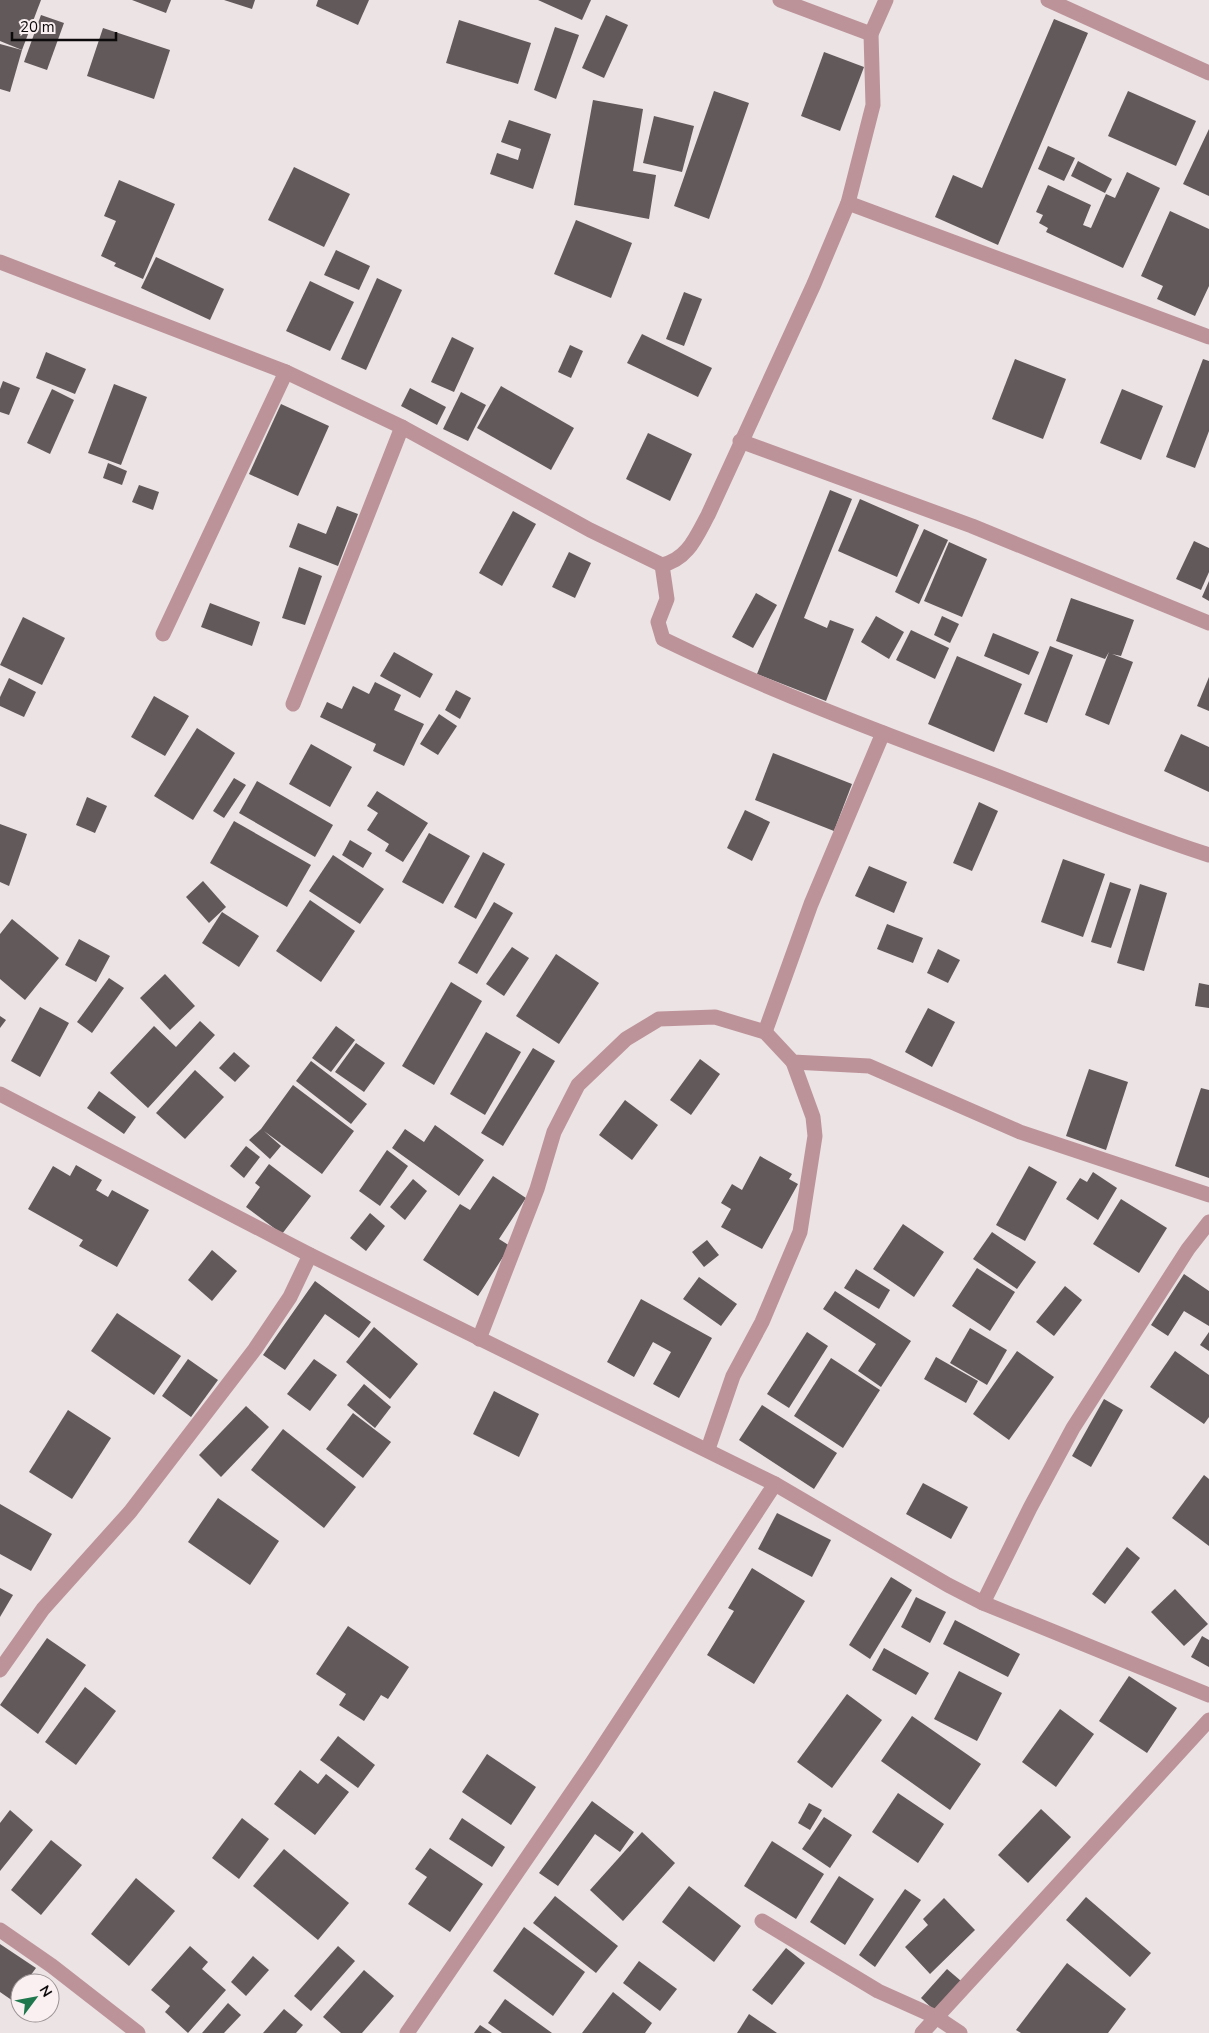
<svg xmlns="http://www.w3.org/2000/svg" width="1209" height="2033" font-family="'Nunito Sans',sans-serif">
	<rect width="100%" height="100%" fill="#ece3e4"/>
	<!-- building -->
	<g fill="#61595a">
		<polygon points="0,0 41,0 22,50 0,41"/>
		<polygon points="132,0 171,0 166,13"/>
		<polygon points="224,0 255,0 252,9"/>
		<polygon points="318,0 369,0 358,25 316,6"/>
		<polygon points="538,0 591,0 582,20"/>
		<polygon points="41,15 64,23 47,70 24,62"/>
		<polygon points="606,15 628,25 604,78 582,68"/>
		<polygon points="1054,19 1088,33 998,245 935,217 953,175 982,188"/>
		<polygon points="459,20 531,43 518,84 446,63"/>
		<polygon points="555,27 579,35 556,99 534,90"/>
		<polygon points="103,28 170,50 154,99 87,76"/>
		<polygon points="0,44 22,50 10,92 0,89"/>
		<polygon points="824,52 864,67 840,131 801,116"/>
		<polygon points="714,91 749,103 709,219 674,206"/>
		<polygon points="1128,91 1196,121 1176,166 1108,136"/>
		<polygon points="593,100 643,109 633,171 656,175 649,219 574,205"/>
		<polygon points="654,116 694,126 682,172 643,163"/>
		<polygon points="509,120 551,134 533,189 490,174 497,153 518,160 521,149 501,142"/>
		<polygon points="1209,129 1209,196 1183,184"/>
		<polygon points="1048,146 1075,158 1064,181 1038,169"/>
		<polygon points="1078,161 1112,179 1105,193 1071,176"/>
		<polygon points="294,167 350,194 324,247 268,220"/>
		<polygon points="1127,172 1160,188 1123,268 1046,232 1048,228 1039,223 1043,215 1036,212 1048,185 1091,205 1083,225 1091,228 1106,194 1115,198"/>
		<polygon points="119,180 175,204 143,279 114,266 116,263 101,256 116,221 104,216"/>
		<polygon points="1170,211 1209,229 1209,286 1195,316 1157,299 1163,286 1141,276"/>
		<polygon points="576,220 632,243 611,298 554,274"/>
		<polygon points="336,250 370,266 359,290 324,275"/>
		<polygon points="156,257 224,289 210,320 141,288"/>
		<polygon points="377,278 402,290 366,370 341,359"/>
		<polygon points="310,281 354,302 330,351 286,331"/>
		<polygon points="684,292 702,299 684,346 666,339"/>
		<polygon points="642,334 712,368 698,397 627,363"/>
		<polygon points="452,337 474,348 454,392 431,382"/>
		<polygon points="570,345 583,351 571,378 558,372"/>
		<polygon points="46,352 86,369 75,394 36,378"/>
		<polygon points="1015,359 1066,379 1043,439 992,419"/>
		<polygon points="1203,359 1209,361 1209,431 1195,468 1166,457"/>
		<polygon points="3,381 20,388 9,415 0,412 0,389"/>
		<polygon points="114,384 147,397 121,465 88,453"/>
		<polygon points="501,386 574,428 551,470 477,428"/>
		<polygon points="410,388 446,407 437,425 401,406"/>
		<polygon points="52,389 74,400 50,454 27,443"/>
		<polygon points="1122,389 1163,406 1141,460 1100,443"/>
		<polygon points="461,392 486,405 468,441 443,429"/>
		<polygon points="281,404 329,426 298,496 249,474"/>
		<polygon points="648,433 692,454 670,501 626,479"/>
		<polygon points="108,463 127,471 122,485 103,478"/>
		<polygon points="139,485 159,492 153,510 132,502"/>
		<polygon points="830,490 852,499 804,618 827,628 830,620 854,629 826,701 757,674"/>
		<polygon points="860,499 919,525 897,577 838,551"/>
		<polygon points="337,506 358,514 338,566 289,547 298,523 326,534"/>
		<polygon points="513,511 536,524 502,586 479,573"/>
		<polygon points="924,529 948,540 919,604 895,592"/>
		<polygon points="1194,541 1209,548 1209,572 1201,590 1176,579"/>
		<polygon points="949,542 987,559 962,617 924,601"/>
		<polygon points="569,552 591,563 575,598 552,587"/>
		<polygon points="299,567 322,576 305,625 282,618"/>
		<polygon points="1209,581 1209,601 1202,597"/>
		<polygon points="756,593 777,605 753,648 732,637"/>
		<polygon points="1071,598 1134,620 1121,656 1112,654 1133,662 1109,725 1085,715 1109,652 1105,659 1056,641"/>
		<polygon points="210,603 260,622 252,646 201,627"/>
		<polygon points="876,616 904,632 889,659 861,642"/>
		<polygon points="942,616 959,624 950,643 934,635"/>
		<polygon points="23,617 65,638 42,685 0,665"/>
		<polygon points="911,630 949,648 935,679 896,660"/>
		<polygon points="993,633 1039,652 1029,675 984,656"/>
		<polygon points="1050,646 1073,655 1047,723 1024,714"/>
		<polygon points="394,652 433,674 420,698 380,676"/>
		<polygon points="957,656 1022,684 994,752 928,724"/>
		<polygon points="1209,677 1209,711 1197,706"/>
		<polygon points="9,678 36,692 24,717 0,706 0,697"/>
		<polygon points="375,682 401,695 394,710 424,724 404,766 373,751 376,744 320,717 327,702 342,709 353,686 369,694"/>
		<polygon points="456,690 471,698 460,719 445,710"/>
		<polygon points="154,696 189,716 165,756 131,737"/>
		<polygon points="439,714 457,726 438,755 420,744"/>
		<polygon points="197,728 235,753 193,820 154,796"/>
		<polygon points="1181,734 1209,747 1209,792 1164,771"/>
		<polygon points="311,744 352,767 330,807 289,784"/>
		<polygon points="773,753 852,784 834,831 755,800"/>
		<polygon points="234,778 246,785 224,818 213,811"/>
		<polygon points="257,781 333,825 315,857 239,813"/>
		<polygon points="377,791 428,823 403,862 385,851 389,844 367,830 378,813 367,806"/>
		<polygon points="87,797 107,806 95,833 76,825"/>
		<polygon points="979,802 998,811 972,871 953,863"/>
		<polygon points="745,810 770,822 752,861 727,848"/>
		<polygon points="234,821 311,865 287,907 210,863"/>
		<polygon points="0,824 27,834 9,886 0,882"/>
		<polygon points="429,833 470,856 443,904 402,882"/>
		<polygon points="350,840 372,853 363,868 342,855"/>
		<polygon points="483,852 505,864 476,919 454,907"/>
		<polygon points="333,855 384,889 360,924 309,891"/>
		<polygon points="1063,859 1105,874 1083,937 1041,922"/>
		<polygon points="869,866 907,882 894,913 855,896"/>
		<polygon points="203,881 226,907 209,923 186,897"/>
		<polygon points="1110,882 1131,889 1111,948 1091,942"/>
		<polygon points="1140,884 1167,893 1144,971 1117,963"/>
		<polygon points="310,900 355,931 321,982 276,951"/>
		<polygon points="494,902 513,913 477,974 458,963"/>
		<polygon points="222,912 259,936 239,967 202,943"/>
		<polygon points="12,919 59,958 25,1000 0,979 0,934"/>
		<polygon points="887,924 923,938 913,963 877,949"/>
		<polygon points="79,939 110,956 96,982 65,965"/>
		<polygon points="512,947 529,958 504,996 486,984"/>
		<polygon points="938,949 960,960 948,983 927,973"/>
		<polygon points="556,954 599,983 559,1044 516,1016"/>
		<polygon points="165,974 195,1006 170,1030 140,998"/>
		<polygon points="109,978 124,988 92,1033 77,1022"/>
		<polygon points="451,982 482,1001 434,1085 402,1066"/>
		<polygon points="1199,983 1209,985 1209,1008 1195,1006"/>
		<polygon points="40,1007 69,1023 40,1077 11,1061"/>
		<polygon points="928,1008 955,1022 932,1067 905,1052"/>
		<polygon points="0,1016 6,1020 0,1028"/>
		<polygon points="200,1021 215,1035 148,1108 110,1073 154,1026 176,1047"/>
		<polygon points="336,1026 355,1040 331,1072 312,1058"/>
		<polygon points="486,1032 521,1052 485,1115 450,1094"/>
		<polygon points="356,1043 385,1063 364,1092 335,1072"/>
		<polygon points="533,1048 555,1061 503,1146 481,1133"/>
		<polygon points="234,1052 250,1066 235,1082 219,1068"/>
		<polygon points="700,1059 720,1074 691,1115 670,1100"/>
		<polygon points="311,1061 367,1104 351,1124 296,1081"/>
		<polygon points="1089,1069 1128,1082 1106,1150 1066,1136"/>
		<polygon points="195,1070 224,1097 185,1139 156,1113"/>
		<polygon points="293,1085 354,1131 322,1174 264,1131 281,1146 270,1159 249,1140 261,1129"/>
		<polygon points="1201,1088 1209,1090 1209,1178 1175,1166"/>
		<polygon points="99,1091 136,1117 124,1134 87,1108"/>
		<polygon points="625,1100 658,1125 632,1160 599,1135"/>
		<polygon points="435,1125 484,1160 459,1196 392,1148 405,1129 424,1142"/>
		<polygon points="246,1146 260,1157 244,1178 230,1166"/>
		<polygon points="387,1150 408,1166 380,1206 359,1191"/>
		<polygon points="760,1156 792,1174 789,1179 798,1184 762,1249 721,1227 731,1209 721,1203 732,1184 742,1190"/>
		<polygon points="269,1164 311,1196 282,1234 246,1207 260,1187 255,1183"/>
		<polygon points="76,1165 102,1180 96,1190 108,1197 112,1190 149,1210 117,1267 79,1246 83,1240 28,1209 53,1166 70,1176"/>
		<polygon points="1029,1166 1057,1182 1025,1241 996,1225"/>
		<polygon points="1093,1172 1117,1188 1098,1220 1066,1199 1080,1178 1087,1182"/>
		<polygon points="493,1176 526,1198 499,1239 510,1246 478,1296 423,1260 460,1204 470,1210"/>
		<polygon points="413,1179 427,1191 405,1220 390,1207"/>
		<polygon points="1121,1199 1167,1228 1139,1273 1093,1244"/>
		<polygon points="370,1213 385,1226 366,1251 350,1238"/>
		<polygon points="903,1224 944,1252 914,1297 873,1269"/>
		<polygon points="992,1232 1036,1262 1017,1289 973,1259"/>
		<polygon points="707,1240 719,1255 704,1267 692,1252"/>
		<polygon points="212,1250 237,1271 212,1301 188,1280"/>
		<polygon points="977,1268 1015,1292 990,1331 952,1306"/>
		<polygon points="856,1269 890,1290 879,1309 844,1288"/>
		<polygon points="1184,1274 1209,1291 1209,1326 1184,1311 1168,1336 1151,1325"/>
		<polygon points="699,1277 737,1304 721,1326 683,1299"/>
		<polygon points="315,1281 371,1322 359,1338 325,1314 285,1370 263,1355"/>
		<polygon points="1065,1286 1082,1300 1054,1336 1036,1322"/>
		<polygon points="835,1291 911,1341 881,1387 858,1371 876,1344 823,1309"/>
		<polygon points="641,1299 712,1338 679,1398 653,1384 671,1352 653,1342 634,1377 607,1362"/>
		<polygon points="117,1313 181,1356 154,1395 91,1351"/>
		<polygon points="374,1327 418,1364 390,1399 346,1362"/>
		<polygon points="970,1328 1007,1350 987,1385 950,1363"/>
		<polygon points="807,1332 828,1346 789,1408 767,1394"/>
		<polygon points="1209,1332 1209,1351 1200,1345"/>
		<polygon points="1017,1351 1054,1377 1009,1440 973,1414"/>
		<polygon points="1175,1351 1209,1375 1209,1417 1204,1424 1150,1387"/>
		<polygon points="936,1357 978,1381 966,1403 924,1379"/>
		<polygon points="831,1358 880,1390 843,1448 794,1416"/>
		<polygon points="188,1359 218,1380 191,1417 162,1396"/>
		<polygon points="314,1359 337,1375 310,1411 287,1394"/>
		<polygon points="364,1384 391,1407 375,1428 347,1405"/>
		<polygon points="494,1391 539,1414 519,1457 473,1434"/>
		<polygon points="1104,1399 1123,1410 1091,1467 1072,1456"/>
		<polygon points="762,1405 837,1453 814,1489 739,1440"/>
		<polygon points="246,1406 269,1427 221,1477 199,1455"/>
		<polygon points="68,1410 111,1438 72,1499 29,1472"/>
		<polygon points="353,1413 391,1442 363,1478 326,1449"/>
		<polygon points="283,1429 356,1487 324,1528 251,1470"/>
		<polygon points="1204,1475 1209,1479 1209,1546 1172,1518"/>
		<polygon points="923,1483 968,1507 951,1539 906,1514"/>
		<polygon points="218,1498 279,1541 250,1585 188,1542"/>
		<polygon points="0,1504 52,1534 31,1571 0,1554"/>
		<polygon points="777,1513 831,1540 812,1577 758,1549"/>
		<polygon points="1127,1547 1140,1558 1105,1604 1092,1594"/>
		<polygon points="752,1568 805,1601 754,1684 707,1655 734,1611 728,1608"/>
		<polygon points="891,1577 912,1590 870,1659 849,1645"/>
		<polygon points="0,1588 13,1595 0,1617"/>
		<polygon points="1175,1589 1208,1624 1184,1646 1151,1612"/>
		<polygon points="916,1597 946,1612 930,1643 901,1627"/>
		<polygon points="955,1620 1020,1654 1008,1677 943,1644"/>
		<polygon points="348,1626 409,1667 388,1699 381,1695 364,1721 339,1705 346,1694 316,1674"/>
		<polygon points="1202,1636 1209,1640 1209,1667 1191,1657"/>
		<polygon points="47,1638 86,1665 38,1734 0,1705"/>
		<polygon points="884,1648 929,1673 916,1695 872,1670"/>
		<polygon points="959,1671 1002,1693 977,1741 934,1719"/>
		<polygon points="1129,1676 1177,1708 1147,1753 1099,1721"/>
		<polygon points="85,1687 116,1711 76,1765 45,1742"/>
		<polygon points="847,1694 882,1720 832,1788 797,1762"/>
		<polygon points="1060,1709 1094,1734 1056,1787 1022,1762"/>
		<polygon points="912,1716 981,1764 950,1810 881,1761"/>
		<polygon points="338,1736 375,1765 358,1788 320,1760"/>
		<polygon points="487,1754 536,1787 511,1825 462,1792"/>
		<polygon points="300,1770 318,1784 326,1774 349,1792 315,1835 274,1804"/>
		<polygon points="898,1793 944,1824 918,1863 872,1832"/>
		<polygon points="592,1801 634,1832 620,1852 595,1834 558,1886 539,1873"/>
		<polygon points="809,1803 822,1810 810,1830 798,1823"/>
		<polygon points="1041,1809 1071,1837 1028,1883 998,1855"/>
		<polygon points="10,1810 33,1830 0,1871 0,1823"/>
		<polygon points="824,1817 852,1835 830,1868 802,1849"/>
		<polygon points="242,1818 269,1839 239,1879 212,1858"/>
		<polygon points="462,1818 505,1847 492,1867 449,1839"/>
		<polygon points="642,1832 675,1863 623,1921 590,1890"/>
		<polygon points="51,1840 82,1865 41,1915 11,1890"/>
		<polygon points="772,1841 824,1874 796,1919 744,1886"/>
		<polygon points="430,1848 483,1884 450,1932 408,1904 427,1877 415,1869"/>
		<polygon points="284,1849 349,1903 318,1940 253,1886"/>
		<polygon points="839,1876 874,1899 845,1945 810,1922"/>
		<polygon points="136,1878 175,1911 129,1966 91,1934"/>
		<polygon points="689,1886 741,1926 714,1962 662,1922"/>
		<polygon points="905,1889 921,1900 875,1967 859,1955"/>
		<polygon points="555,1896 618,1946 596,1973 533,1923"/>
		<polygon points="1086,1897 1151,1953 1130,1977 1066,1920"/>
		<polygon points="944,1898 975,1930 930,1974 905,1947 928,1925 923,1919"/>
		<polygon points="524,1927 585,1972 553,2016 493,1971"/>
		<polygon points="0,1944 36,1968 25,1983 20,1983 20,1991 13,2001 0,1992"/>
		<polygon points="190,1946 208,1962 202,1969 226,1990 188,2033 165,2012 170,2006 151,1990"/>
		<polygon points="338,1946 355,1961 311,2011 294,1996"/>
		<polygon points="786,1948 805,1963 772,2005 752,1990"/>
		<polygon points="253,1956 269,1970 246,1996 231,1982"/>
		<polygon points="639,1961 677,1989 660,2011 623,1983"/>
		<polygon points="1067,1963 1126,2009 1108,2033 1021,2033 1016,2030"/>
		<polygon points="947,1969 961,1981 934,2010 921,1998"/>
		<polygon points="364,1970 394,1996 362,2033 341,2033 323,2017"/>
		<polygon points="613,1992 652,2023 645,2033 582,2033"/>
		<polygon points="505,1999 552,2033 502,2033 488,2023"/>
		<polygon points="228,2003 241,2015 224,2033 202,2033"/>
		<polygon points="284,2009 303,2025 296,2033 263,2033"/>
		<polygon points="749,2014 777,2033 737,2033"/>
		<polygon points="480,2025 492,2033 474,2033"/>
	</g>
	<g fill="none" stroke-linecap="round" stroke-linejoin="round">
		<!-- minor -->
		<g stroke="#bd939a" stroke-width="15">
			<polyline points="780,0 871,34"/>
			<polyline points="1048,0 1209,73"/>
			<polyline points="848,203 1209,337"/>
			<path d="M0 262 286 372 402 427 590 530 662 565C688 559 696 537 708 515L814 284 848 203 873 105 871 34 886 0"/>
			<polyline points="740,441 972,526 1209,623"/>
			<path d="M662 565 667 599 658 622 663 639C768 690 879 732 989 773 1062 801 1134 831 1209 855"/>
			<polyline points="163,634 286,372"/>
			<polyline points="293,704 402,427"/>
			<polyline points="765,1032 811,904 883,733"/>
			<polyline points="0,1094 310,1255 775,1484 948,1585 983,1603 1209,1695"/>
			<polyline points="479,1339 537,1189 554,1132 578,1085 626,1039 659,1019 715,1017 765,1032 793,1062 869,1066 1020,1132 1209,1195"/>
			<polyline points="708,1449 733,1376 762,1322 800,1232 815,1136 813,1117 793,1062"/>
			<polyline points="983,1603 1030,1508 1073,1428 1188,1249 1209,1222"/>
			<polyline points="0,1670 43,1609 130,1512 255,1349 290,1297 310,1255"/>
			<polyline points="762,1921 878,1991 936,2017 960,2033"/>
			<polyline points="0,1930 52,1966 138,2033"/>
			<polyline points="407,2033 592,1763 775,1484"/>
			<polyline points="922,2033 1209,1720"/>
		</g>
	</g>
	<!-- north arrow -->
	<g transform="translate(35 1998) rotate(58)"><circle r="24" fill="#faf0f2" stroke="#9b9496"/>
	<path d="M0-4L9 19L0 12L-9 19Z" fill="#1f784d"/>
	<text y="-8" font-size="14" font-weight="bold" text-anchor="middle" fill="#0d0a0b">N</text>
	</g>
	<!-- scale -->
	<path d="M12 32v8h104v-8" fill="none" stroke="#0d0a0b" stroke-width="2.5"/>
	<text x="20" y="32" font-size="15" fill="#0d0a0b" stroke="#faf0f2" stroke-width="4" paint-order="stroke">20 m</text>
</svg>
